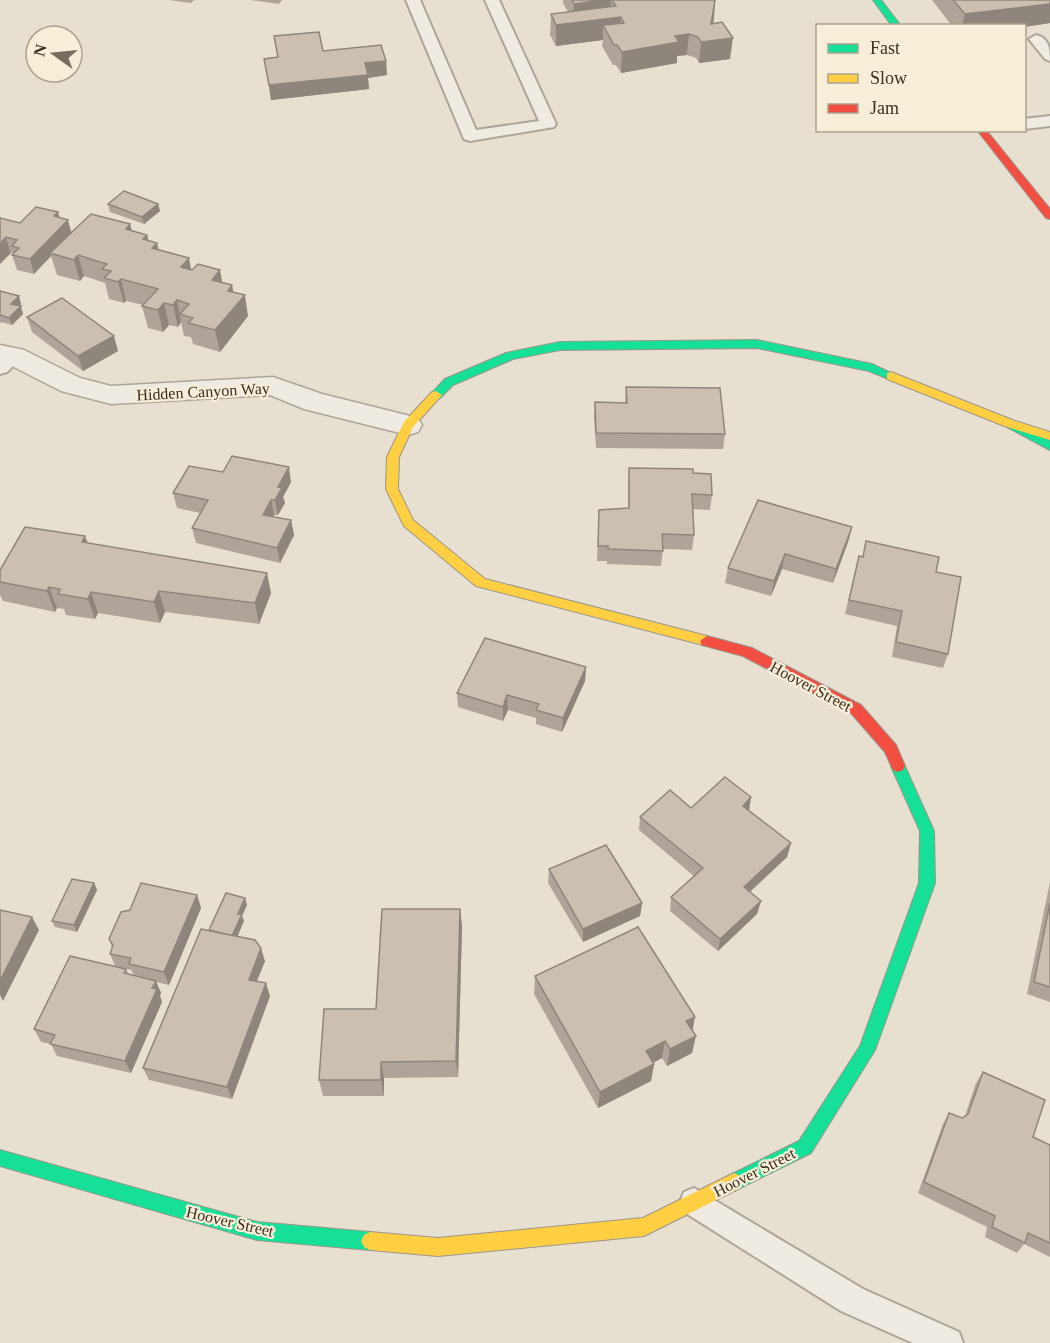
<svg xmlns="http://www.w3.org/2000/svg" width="1050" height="1343" font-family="Georgia,serif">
	<rect width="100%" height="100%" fill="#e7e0d1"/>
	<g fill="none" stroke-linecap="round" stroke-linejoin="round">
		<!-- lane casing -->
		<g stroke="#ada599" stroke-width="4">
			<g id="lane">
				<polygon points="406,0 420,0 476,130 539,121 485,0 499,0 556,124 554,127 470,141 464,139"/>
				<path d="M1036 35C1049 38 1050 49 1050 61L1045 59 1029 39Z"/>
				<polygon points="1050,116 1050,126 1024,129 1024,119"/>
				<polygon points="14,350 21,352 23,356 7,372 0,374 0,358"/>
				<polygon points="694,1188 863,1289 959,1332 963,1343 913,1343 841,1311 684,1212 680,1202 684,1192"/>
			</g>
		</g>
		<!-- street casing -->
		<g stroke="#ada599" stroke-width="3">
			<polygon id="street" points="0,345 24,350 80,378 111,386 273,377 322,394 418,418 422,425 418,432 408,435 304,409 270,395 111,404 61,391 8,364 0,363"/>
		</g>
		<!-- fast casing -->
		<g stroke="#9c958a" stroke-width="2">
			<g id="fast">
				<polygon points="873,0 881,0 901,26 892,26"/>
				<polygon points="757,340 872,364 897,376 891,380 869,371 757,348 560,350 513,359 453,385 440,398 436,399 430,395 445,379 506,353 560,342"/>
				<polygon points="1011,420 1050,441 1050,450 1007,427 1005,424"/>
				<polygon points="898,760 903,762 934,831 935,883 875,1050 811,1153 734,1191 728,1188 725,1182 728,1176 799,1141 860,1046 919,883 920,831 891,766 893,762"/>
				<polygon points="0,1150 257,1222 370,1232 376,1235 379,1241 376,1247 370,1250 257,1240 0,1166"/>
			</g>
		</g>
		<!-- slow casing -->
		<g stroke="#9c958a" stroke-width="2">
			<g id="slow">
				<polygon points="891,372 1015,421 1050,432 1050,440 1007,427 887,379 887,373"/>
				<polygon points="436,391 442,395 413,427 399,457 398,489 413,520 485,579 707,636 714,641 712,645 707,646 476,586 404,526 386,489 387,457 404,422 432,392"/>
				<polygon points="734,1173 740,1176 743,1182 740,1188 644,1236 438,1256 370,1250 364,1247 361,1241 364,1235 370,1232 438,1238 643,1218"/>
			</g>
		</g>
		<!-- jam casing -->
		<g stroke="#9c958a" stroke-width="2">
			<g id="jam">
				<polygon points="977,130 986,130 1050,209 1050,219 1046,218"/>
				<polygon points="707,636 752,648 861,705 896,745 905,766 903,770 898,772 893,770 885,752 851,713 743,656 702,645 700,641"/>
			</g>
		</g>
		<!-- lane -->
		<use href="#lane" fill="#efebe3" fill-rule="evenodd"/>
		<!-- street -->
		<use href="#street" fill="#efebe3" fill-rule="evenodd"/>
		<!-- fast -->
		<use href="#fast" fill="#16e098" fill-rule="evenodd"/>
		<!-- slow -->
		<use href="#slow" fill="#ffcf43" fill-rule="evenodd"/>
		<!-- jam -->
		<use href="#jam" fill="#f24e42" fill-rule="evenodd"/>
	</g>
	<!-- wall -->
	<g fill="#afa499" fill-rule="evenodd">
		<polygon points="169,0 194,0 191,3"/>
		<polygon points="250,0 282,0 279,4"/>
		<polygon points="563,0 715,0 713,23 730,59 699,63 696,58 687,55 677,56 677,63 621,73 616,65 613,65 602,46 603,40 556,46 550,35 551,14 568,12 563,3"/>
		<polygon points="932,0 1050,0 1050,23 1024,27 1024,26 952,26"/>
		<polygon points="274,36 323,51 386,61 387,75 368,78 369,89 271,100 264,59 278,57"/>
		<polygon points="108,204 158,204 160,211 144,224 110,212"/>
		<polygon points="0,218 20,223 60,218 72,232 132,231 147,235 149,241 159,250 191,269 223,283 234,292 248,316 220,352 193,344 191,337 184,336 181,322 178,327 169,325 163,332 148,328 142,306 143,305 126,301 124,303 109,299 105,283 84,276 80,281 57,275 51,256 34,274 17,270 12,255 14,253 11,253"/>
		<polygon points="0,291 21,304 19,306 23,314 12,325 1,322 0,324"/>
		<polygon points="27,317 118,351 83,371 32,332"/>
		<polygon points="626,387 725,434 723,449 596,448 594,418 595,402 625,403"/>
		<polygon points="629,468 693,473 712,495 710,510 693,509 694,535 692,550 663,549 661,566 607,564 607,561 597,561 599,510 628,508 628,483"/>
		<polygon points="223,472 291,482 283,497 285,503 278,515 274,515 273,517 291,520 294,535 280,563 196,543 192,528 200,513 177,508 173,493"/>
		<polygon points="852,527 848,542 833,583 782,569 771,596 725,583 728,568"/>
		<polygon points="85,536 88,543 271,593 259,624 165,612 160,623 98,613 95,619 66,615 64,609 57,608 55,612 3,601 0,595 0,570"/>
		<polygon points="859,556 936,572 948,654 943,668 892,657 897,626 845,614"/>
		<polygon points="586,667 585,681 562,732 536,724 536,718 508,710 503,721 458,707 457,693"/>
		<polygon points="751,797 749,810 791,843 787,857 750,892 761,901 757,914 718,951 670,911 671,897 694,876 639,830 640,817"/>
		<polygon points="549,869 642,903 640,916 583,942 548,883"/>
		<polygon points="1050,882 1050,1002 1027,994"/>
		<polygon points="94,883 97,890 77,932 55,927 52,921"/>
		<path d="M197 895 201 908 169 985 156 982 161 993 160 996 162 1002 131 1073 57 1056 51 1044 41 1042 34 1029 115 966 110 954 112 947 109 939ZM126 969 131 970 134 975 129 974Z"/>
		<polygon points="245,898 247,905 242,916 244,921 237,937 265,961 257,981 270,996 232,1099 149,1080 143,1068 209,931 209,930"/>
		<polygon points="460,909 462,927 458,1077 384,1078 384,1096 323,1096 319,1080 376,1009"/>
		<polygon points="535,976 692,1030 692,1053 667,1066 662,1058 653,1063 654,1064 651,1081 598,1108 534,994"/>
		<polygon points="983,1072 1033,1137 1050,1145 1050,1257 1024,1244 1017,1253 985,1237 987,1227 918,1193 943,1124 949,1113 962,1118 965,1116 976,1083"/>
	</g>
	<!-- shaded-wall -->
	<g fill="#8e867d">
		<polygon points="603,0 611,0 610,19 621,17 620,38 603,25 603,40 556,46 556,25 574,23 574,4"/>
		<polygon points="715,0 714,19 709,41 733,38 730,59 699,63 701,42 711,24"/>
		<polygon points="1050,4 1050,23 1024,27 1024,26 962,26 965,14"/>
		<polygon points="689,34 687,55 677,56 677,63 621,73 622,52 675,36"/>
		<polygon points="386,61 387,75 368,78 369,89 271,100 269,85 365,63"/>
		<polygon points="158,204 160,211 144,224 142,217"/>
		<polygon points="58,212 62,226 68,220 72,235 50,253 51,256 34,274 30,259 54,216"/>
		<polygon points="130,224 136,245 126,229"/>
		<polygon points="147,235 152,256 143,239"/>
		<polygon points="6,237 11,253 0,264 0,244"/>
		<polygon points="157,243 162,264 152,248"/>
		<polygon points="78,255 84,276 80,281 74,260"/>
		<polygon points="189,258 193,279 181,267"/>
		<polygon points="220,270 224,291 212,280"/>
		<polygon points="121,279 126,301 124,303 118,282"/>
		<polygon points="232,285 236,305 245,295 248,316 220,352 215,330 228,291"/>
		<polygon points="19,296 21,304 14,311 11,304"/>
		<polygon points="177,300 181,322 178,327 173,305"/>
		<polygon points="164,303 169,325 163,332 158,310"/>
		<polygon points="21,306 23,314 12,325 9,318"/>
		<polygon points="114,336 118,351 83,371 78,356"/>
		<polygon points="289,467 291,482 283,497 285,503 278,515 275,500 278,487"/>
		<polygon points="271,500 274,515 266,530 263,515"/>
		<polygon points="291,520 294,535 280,563 277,548"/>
		<polygon points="852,527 848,542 833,583 836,569"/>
		<polygon points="85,536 92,557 82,542"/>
		<polygon points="785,554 782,569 771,596 774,581"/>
		<polygon points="267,573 271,593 259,624 255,603"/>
		<polygon points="49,587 57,608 55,612 47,591"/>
		<polygon points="159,591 165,612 160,623 154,602"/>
		<polygon points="91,592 98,613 95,619 88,599"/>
		<polygon points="586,667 585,681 562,732 563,718"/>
		<polygon points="507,695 508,710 503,721 503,707"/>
		<polygon points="751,797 749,811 743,806"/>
		<polygon points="791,843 787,857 741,900 744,887"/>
		<polygon points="94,883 97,890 77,932 74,925"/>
		<polygon points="197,895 201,908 169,985 164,972"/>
		<polygon points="245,898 247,905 242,916 244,921 235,942 232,936 238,914"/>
		<polygon points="761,901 757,914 718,951 720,939"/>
		<polygon points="642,903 640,916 583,942 583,929"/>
		<polygon points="460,909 462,927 458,1077 456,1061"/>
		<polygon points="32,917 39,930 3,1001 0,995 0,981"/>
		<polygon points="261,948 265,961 252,992 249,980"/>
		<polygon points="156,981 161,993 160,996 162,1002 131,1073 125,1061"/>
		<polygon points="266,983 270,996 232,1099 227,1087"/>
		<polygon points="695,1017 692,1034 686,1021"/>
		<polygon points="696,1036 692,1053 667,1066 670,1049"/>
		<polygon points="665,1041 662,1058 643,1068 646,1051"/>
		<polygon points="381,1062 384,1078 384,1096 381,1080"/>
		<polygon points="654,1064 651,1081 598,1108 600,1092"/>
	</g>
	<!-- building -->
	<g fill="#cbbfb2" stroke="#8e867d" stroke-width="1.5">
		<polygon points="572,0 603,0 574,4"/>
		<polygon points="612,0 715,0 711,24 722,22 733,38 701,42 698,37 689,34 675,36 679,42 622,52 617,45 614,45 603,25 624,23 621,17 556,25 551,14 616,6"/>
		<polygon points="953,0 1050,0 1050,4 965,14"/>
		<polygon points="319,32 323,51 381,45 386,61 365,63 368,75 269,85 264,59 278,57 274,36"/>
		<polygon points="124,191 158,204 142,217 108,204"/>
		<polygon points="36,207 58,212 54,216 68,220 30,259 12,255 19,248 12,246 17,240 6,237 0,244 0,218 20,223"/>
		<polygon points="91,214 130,224 126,229 147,235 143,239 157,243 152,248 189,258 181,267 192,270 198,264 220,270 212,280 232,285 228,291 245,295 215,330 188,323 193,318 180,314 189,304 177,300 173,305 164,303 158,310 142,306 158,289 121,279 118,282 104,278 111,271 102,269 107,264 78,255 74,260 50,253"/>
		<polygon points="0,291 19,296 11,304 21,306 9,318 0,315"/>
		<polygon points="62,298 114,336 78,356 27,317"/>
		<polygon points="626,387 720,388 725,434 596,433 595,402 627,403"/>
		<polygon points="232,456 289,467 278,487 282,488 275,500 271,500 263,515 291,520 277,548 192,528 208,500 173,493 189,466 223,472"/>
		<polygon points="629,468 693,469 693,473 711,474 712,495 692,494 694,535 662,534 663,551 608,549 608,546 598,546 599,510 629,508"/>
		<polygon points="758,500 852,527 836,569 785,554 774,581 728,568"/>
		<polygon points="25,527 85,536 82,542 267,573 255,603 159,591 154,602 91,592 88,599 58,594 60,589 49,587 47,591 0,582 0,570"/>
		<polygon points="866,541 939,557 936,572 961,577 948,654 896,642 902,611 849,600 859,556 863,557"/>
		<polygon points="485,638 586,667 563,718 536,710 539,704 507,695 503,707 457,693"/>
		<polygon points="725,777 751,797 743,806 791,843 744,887 761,901 720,939 671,897 703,868 640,817 670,790 691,808"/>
		<polygon points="606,845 642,903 583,929 549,869"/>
		<polygon points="72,879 94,883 74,925 52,921"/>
		<polygon points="141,883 197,895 164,972 129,964 131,958 110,954 113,945 109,939 121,912 130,910"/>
		<polygon points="226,893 245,898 238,914 242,914 232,936 209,930"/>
		<polygon points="1050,903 1050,987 1034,982"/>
		<polygon points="382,909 460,909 456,1061 381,1062 381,1080 319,1080 324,1009 376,1009"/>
		<polygon points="0,910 32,917 0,981"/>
		<polygon points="638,927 695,1017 686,1021 696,1036 670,1049 665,1041 646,1051 654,1064 600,1092 535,976"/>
		<polygon points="201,929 255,940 261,948 249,980 266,983 227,1087 143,1068"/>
		<polygon points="70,956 126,969 124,973 156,981 152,988 157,989 125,1061 50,1044 55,1035 34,1029"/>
		<polygon points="983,1072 1045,1100 1033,1137 1050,1145 1050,1243 1028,1233 1025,1243 992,1227 995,1216 924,1182 949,1113 962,1118 968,1114"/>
	</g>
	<g text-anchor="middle" stroke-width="4.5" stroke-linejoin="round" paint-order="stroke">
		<!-- street labels -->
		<g font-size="16" fill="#3d2e20" stroke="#f7eed8">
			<text transform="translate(203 391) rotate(-3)" y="6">Hidden Canyon Way</text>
			<text transform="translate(811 686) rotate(28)" y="6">Hoover Street</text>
			<text transform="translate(754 1172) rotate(-27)" y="6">Hoover Street</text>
			<text transform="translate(230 1221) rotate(13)" y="6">Hoover Street</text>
		</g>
	</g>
	<!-- legend -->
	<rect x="816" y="24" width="210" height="108" fill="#f7eed8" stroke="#ada18e" stroke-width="1.5"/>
	<rect x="828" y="44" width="30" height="9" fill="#16e098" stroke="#ada18e" stroke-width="1.5"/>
	<text x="870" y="54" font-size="18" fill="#3d2e20">Fast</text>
	<rect x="828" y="74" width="30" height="9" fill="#ffcf43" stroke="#ada18e" stroke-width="1.5"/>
	<text x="870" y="84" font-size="18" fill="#3d2e20">Slow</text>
	<rect x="828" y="104" width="30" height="9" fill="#f24e42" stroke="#ada18e" stroke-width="1.5"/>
	<text x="870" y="114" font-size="18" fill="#3d2e20">Jam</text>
	<!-- north arrow -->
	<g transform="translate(54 54) rotate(285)"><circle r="28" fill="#f7eed8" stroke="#ada18e" stroke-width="1.5"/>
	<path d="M0-4.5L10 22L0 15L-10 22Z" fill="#786c5e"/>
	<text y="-9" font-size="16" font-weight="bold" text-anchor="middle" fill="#3d2e20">N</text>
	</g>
</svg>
